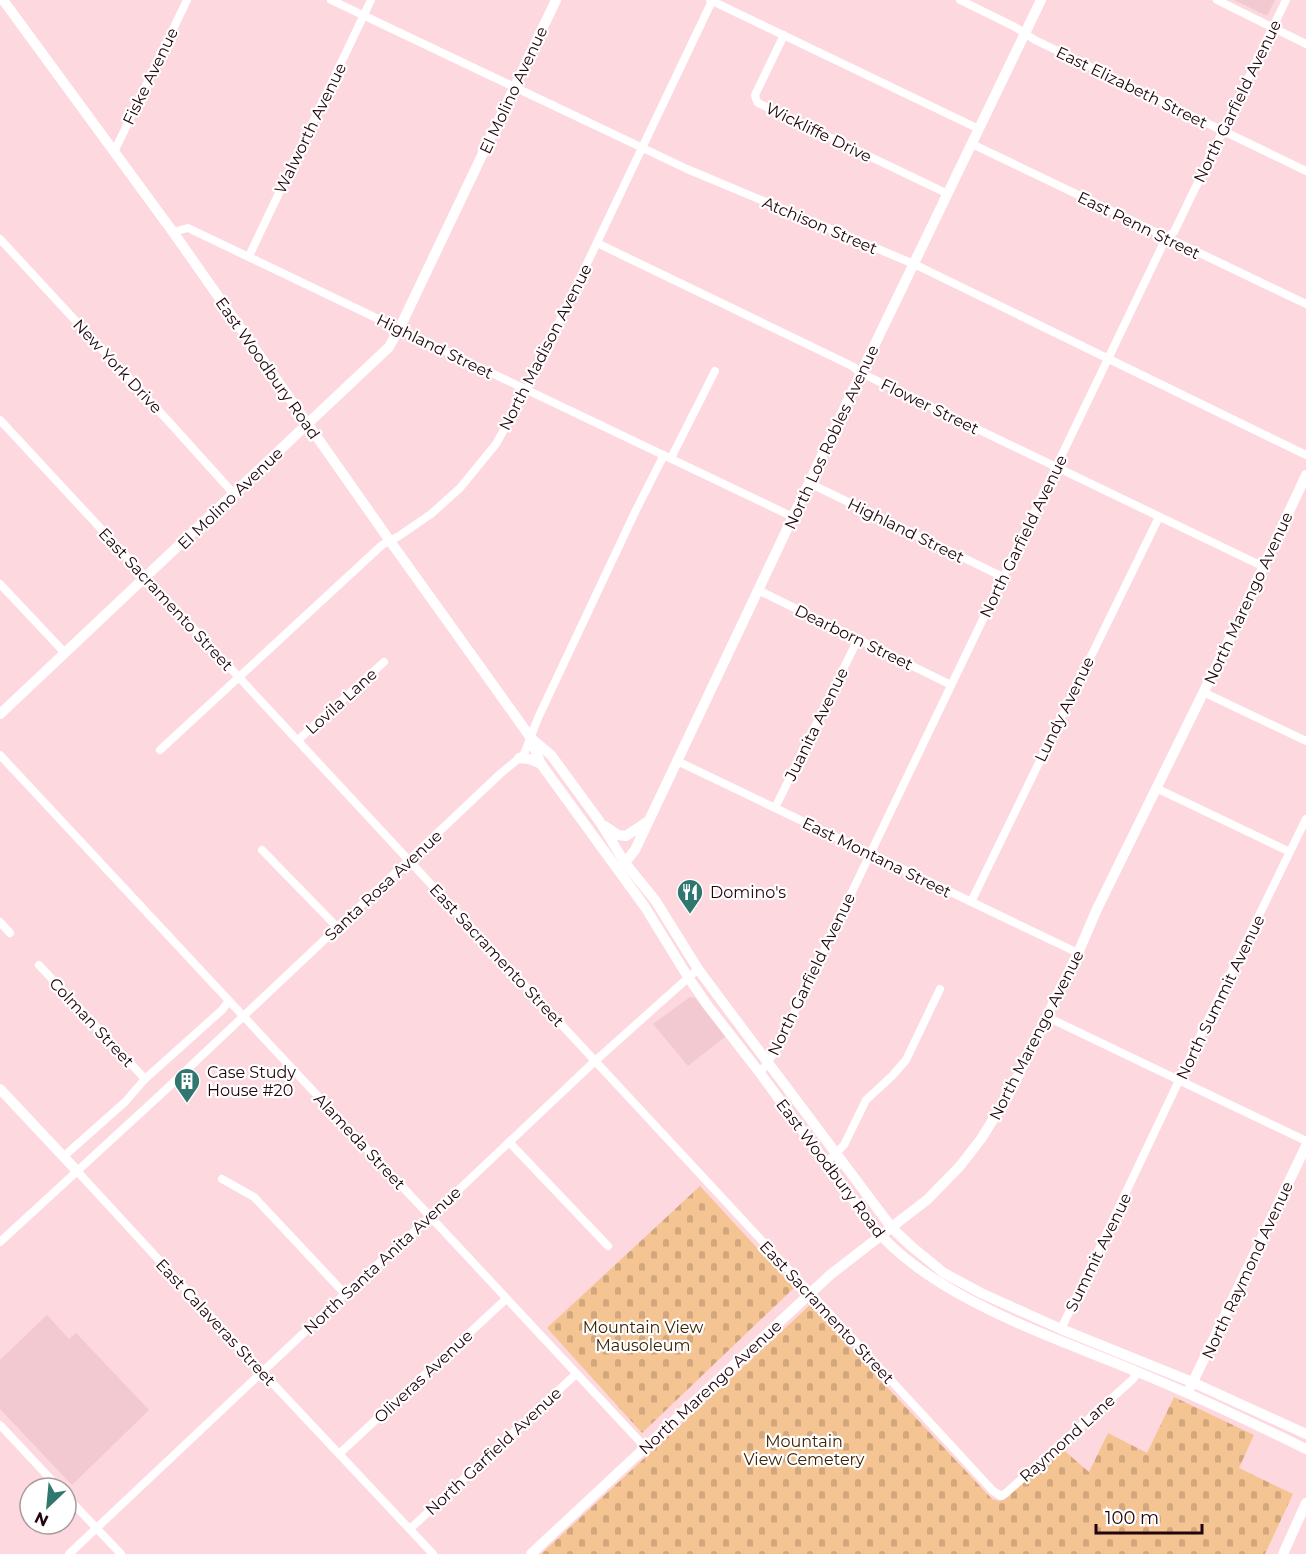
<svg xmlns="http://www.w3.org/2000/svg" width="1306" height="1554" font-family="Montserrat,sans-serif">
	<defs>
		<pattern id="cemetery-stones" width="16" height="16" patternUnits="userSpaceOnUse" patternTransform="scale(1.5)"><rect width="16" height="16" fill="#f5c493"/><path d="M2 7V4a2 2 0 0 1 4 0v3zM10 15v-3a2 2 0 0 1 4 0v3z" fill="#d2a77e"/></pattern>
	</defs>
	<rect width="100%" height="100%" fill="#fed8df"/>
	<!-- built -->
	<g fill="#f2c9d1">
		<polygon points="1234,0 1275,0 1267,16"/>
		<polygon points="690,997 695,998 726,1036 688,1066 653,1024"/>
		<polygon points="47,1315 69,1339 76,1333 149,1410 72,1485 0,1409 0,1360"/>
	</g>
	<!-- cemetery -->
	<g fill="url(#cemetery-stones)">
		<polygon points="700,1186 794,1288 642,1433 547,1328"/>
		<polygon points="810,1305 992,1499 998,1501 1004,1500 1060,1447 1089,1472 1108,1433 1147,1453 1174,1397 1254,1435 1239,1468 1293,1494 1265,1554 541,1554"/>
	</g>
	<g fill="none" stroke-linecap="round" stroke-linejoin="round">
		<!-- street -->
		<g stroke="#fff" stroke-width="8">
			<polyline points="331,0 687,169 914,264 1306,455"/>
			<polyline points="710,0 979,129"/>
			<polyline points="960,0 1015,27 1035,40 1306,171"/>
			<polyline points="1217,0 1306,44"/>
			<polyline points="784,35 755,95 756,99 758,103 948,194"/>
			<polyline points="972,144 1306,304"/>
			<polyline points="114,152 187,0"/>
			<polyline points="173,232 188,228 793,517"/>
			<polyline points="0,239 170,423 234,494"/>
			<polyline points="597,243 852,366 861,373 1264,567"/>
			<polyline points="249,256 371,0"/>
			<polyline points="0,420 804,1286 993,1491 1001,1496 1006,1493 1132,1380 1138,1372"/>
			<polyline points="671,458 715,371"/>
			<polyline points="809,483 1003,577"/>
			<polyline points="0,584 65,653"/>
			<polyline points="758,590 951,685"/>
			<polyline points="1203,692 1306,741"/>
			<polyline points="298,740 384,662"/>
			<polyline points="160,750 382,545 399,536 431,514 460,488 496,444 531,381 712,1"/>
			<polyline points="0,755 645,1447"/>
			<polyline points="677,761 1078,953"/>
			<polyline points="1156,788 1290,852"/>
			<polyline points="775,808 858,639"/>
			<polyline points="262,850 338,928"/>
			<polyline points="971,902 1159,517"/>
			<polyline points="0,922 10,933"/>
			<polyline points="39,965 145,1079"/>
			<polyline points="1047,1017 1306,1141"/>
			<polyline points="760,1073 776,1050 1166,238 1174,232 1286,0"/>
			<polyline points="509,1142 608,1246"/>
			<polyline points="63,1157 125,1102 145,1079 222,1010 229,1001"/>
			<polyline points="826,1163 844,1145 866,1100 892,1076 906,1060 940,989"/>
			<polyline points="77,1171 262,1372 433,1554"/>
			<polyline points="222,1179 254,1197 345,1294"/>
			<polyline points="0,1242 160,1095 500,774 524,754 538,718 636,510 664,455"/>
			<polyline points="1061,1329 1202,1032 1306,819"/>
			<polyline points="0,1425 59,1488"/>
			<polyline points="339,1454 506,1299"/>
			<polyline points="66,1496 121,1554"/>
			<polyline points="410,1529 576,1374"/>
			<polyline points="69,1554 345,1294 430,1217 595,1061 698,969"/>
		</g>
		<!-- secondary -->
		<g stroke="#fff" stroke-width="10">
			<polyline points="3,0 173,232 390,541 531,738 551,755 600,822 625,863 655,900 698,969 721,1000 892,1228 911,1246 944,1273 981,1293 1061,1329 1192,1382 1306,1434"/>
			<polyline points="0,714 389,347 403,321 556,0"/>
			<path d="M531 740 541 764 645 907 688 977 708 1006 760 1073 871 1224C930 1298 1054 1337 1140 1373 1196 1396 1251 1422 1306 1449"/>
			<polyline points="519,758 529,759 541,764"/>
			<polyline points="605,826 618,835 626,836 647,822"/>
			<polyline points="622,866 635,850 861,373 1041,0"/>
			<polyline points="0,1089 77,1171"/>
			<polyline points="1190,1388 1306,1146"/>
			<polyline points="531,1554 830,1275 928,1199 960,1166 981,1139 1009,1094 1078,953 1097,909 1236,626 1306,475"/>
			<polyline points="1283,1554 1306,1503"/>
		</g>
	</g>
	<!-- icons -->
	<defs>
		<g id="restaurant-pin" transform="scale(1.35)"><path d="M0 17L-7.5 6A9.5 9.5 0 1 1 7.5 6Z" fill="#307770" stroke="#fff"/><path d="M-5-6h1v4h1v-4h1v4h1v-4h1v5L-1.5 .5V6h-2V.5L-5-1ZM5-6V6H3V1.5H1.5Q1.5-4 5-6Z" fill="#fff"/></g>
		<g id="building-pin" transform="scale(1.35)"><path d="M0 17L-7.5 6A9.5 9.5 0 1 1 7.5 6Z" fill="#307770" stroke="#fff"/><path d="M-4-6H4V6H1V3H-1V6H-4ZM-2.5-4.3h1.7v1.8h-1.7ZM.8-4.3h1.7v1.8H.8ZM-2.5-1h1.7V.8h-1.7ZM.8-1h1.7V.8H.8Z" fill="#fff"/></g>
	</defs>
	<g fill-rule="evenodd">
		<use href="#restaurant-pin" x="690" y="892"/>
		<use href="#building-pin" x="187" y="1081"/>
	</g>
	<g text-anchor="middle" stroke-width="4.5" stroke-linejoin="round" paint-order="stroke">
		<!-- street labels -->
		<g font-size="16" fill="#22040c" stroke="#fff">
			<text transform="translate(150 76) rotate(-64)" y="6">Fiske Avenue</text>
			<text transform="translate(1132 87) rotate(26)" y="6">East Elizabeth Street</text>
			<text transform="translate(513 90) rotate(-65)" y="6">El Molino Avenue</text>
			<text transform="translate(1237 101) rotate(-64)" y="6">North Garfield Avenue</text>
			<text transform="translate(310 128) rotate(-64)" y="6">Walworth Avenue</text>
			<text transform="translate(819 132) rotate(26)" y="6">Wickliffe Drive</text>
			<text transform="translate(820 225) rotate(23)" y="6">Atchison Street</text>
			<text transform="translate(1139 225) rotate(26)" y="6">East Penn Street</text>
			<text transform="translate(435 346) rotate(26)" y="6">Highland Street</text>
			<text transform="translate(545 347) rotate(-63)" y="6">North Madison Avenue</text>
			<text transform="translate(118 366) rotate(47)" y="6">New York Drive</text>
			<text transform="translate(268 368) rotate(55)" y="6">East Woodbury Road</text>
			<text transform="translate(930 406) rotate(26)" y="6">Flower Street</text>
			<text transform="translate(831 437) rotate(-65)" y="6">North Los Robles Avenue</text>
			<text transform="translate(230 498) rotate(-44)" y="6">El Molino Avenue</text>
			<text transform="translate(906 530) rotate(26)" y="6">Highland Street</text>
			<text transform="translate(1023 536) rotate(-64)" y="6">North Garfield Avenue</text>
			<text transform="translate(1248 598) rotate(-65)" y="6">North Marengo Avenue</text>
			<text transform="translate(166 599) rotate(47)" y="6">East Sacramento Street</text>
			<text transform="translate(854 637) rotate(26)" y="6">Dearborn Street</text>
			<text transform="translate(341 701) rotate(-42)" y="6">Lovila Lane</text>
			<text transform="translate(1064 709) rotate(-64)" y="6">Lundy Avenue</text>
			<text transform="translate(816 724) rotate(-64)" y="6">Juanita Avenue</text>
			<text transform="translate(877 857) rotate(26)" y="6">East Montana Street</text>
			<text transform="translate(383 885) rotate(-43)" y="6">Santa Rosa Avenue</text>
			<text transform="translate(497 955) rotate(47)" y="6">East Sacramento Street</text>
			<text transform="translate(811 974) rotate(-64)" y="6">North Garfield Avenue</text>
			<text transform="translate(1220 997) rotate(-64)" y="6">North Summit Avenue</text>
			<text transform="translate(92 1022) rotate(47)" y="6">Colman Street</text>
			<text transform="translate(1036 1035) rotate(-63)" y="6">North Marengo Avenue</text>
			<text transform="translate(360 1141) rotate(47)" y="6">Alameda Street</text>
			<text transform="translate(831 1168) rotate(53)" y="6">East Woodbury Road</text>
			<text transform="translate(1098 1252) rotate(-64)" y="6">Summit Avenue</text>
			<text transform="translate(382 1260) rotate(-43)" y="6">North Santa Anita Avenue</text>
			<text transform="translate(1247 1270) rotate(-65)" y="6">North Raymond Avenue</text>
			<text transform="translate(827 1312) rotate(47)" y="6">East Sacramento Street</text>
			<text transform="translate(216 1322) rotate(47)" y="6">East Calaveras Street</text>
			<text transform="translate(423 1376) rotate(-43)" y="6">Oliveras Avenue</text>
			<text transform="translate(710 1387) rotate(-43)" y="6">North Marengo Avenue</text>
			<text transform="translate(1067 1438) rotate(-42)" y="6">Raymond Lane</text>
			<text transform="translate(493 1451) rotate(-43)" y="6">North Garfield Avenue</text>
		</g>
		<!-- poi labels -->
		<g font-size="16" fill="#22040c" stroke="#fff" text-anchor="start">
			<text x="710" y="898">Domino's</text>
			<text x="207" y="1078">Case Study<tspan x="207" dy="18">House #20</tspan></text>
		</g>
		<!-- park labels -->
		<g font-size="16" fill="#3d2202" stroke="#fff">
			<text x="643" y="1333">Mountain View<tspan x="643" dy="18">Mausoleum</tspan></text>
			<text x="804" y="1447">Mountain<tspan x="804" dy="18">View Cemetery</tspan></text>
		</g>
	</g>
	<!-- north arrow -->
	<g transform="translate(48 1506) rotate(206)"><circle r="28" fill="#ffffff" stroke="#a79b9e" stroke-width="1.5"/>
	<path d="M0-4.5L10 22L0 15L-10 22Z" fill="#307770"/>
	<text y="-9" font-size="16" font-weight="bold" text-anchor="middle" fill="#22040c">N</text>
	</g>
	<!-- scale -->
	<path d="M1096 1524v9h106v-9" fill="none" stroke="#22040c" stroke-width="3"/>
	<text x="1105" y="1524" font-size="18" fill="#22040c" stroke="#ffffff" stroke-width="4.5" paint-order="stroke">100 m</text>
</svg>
